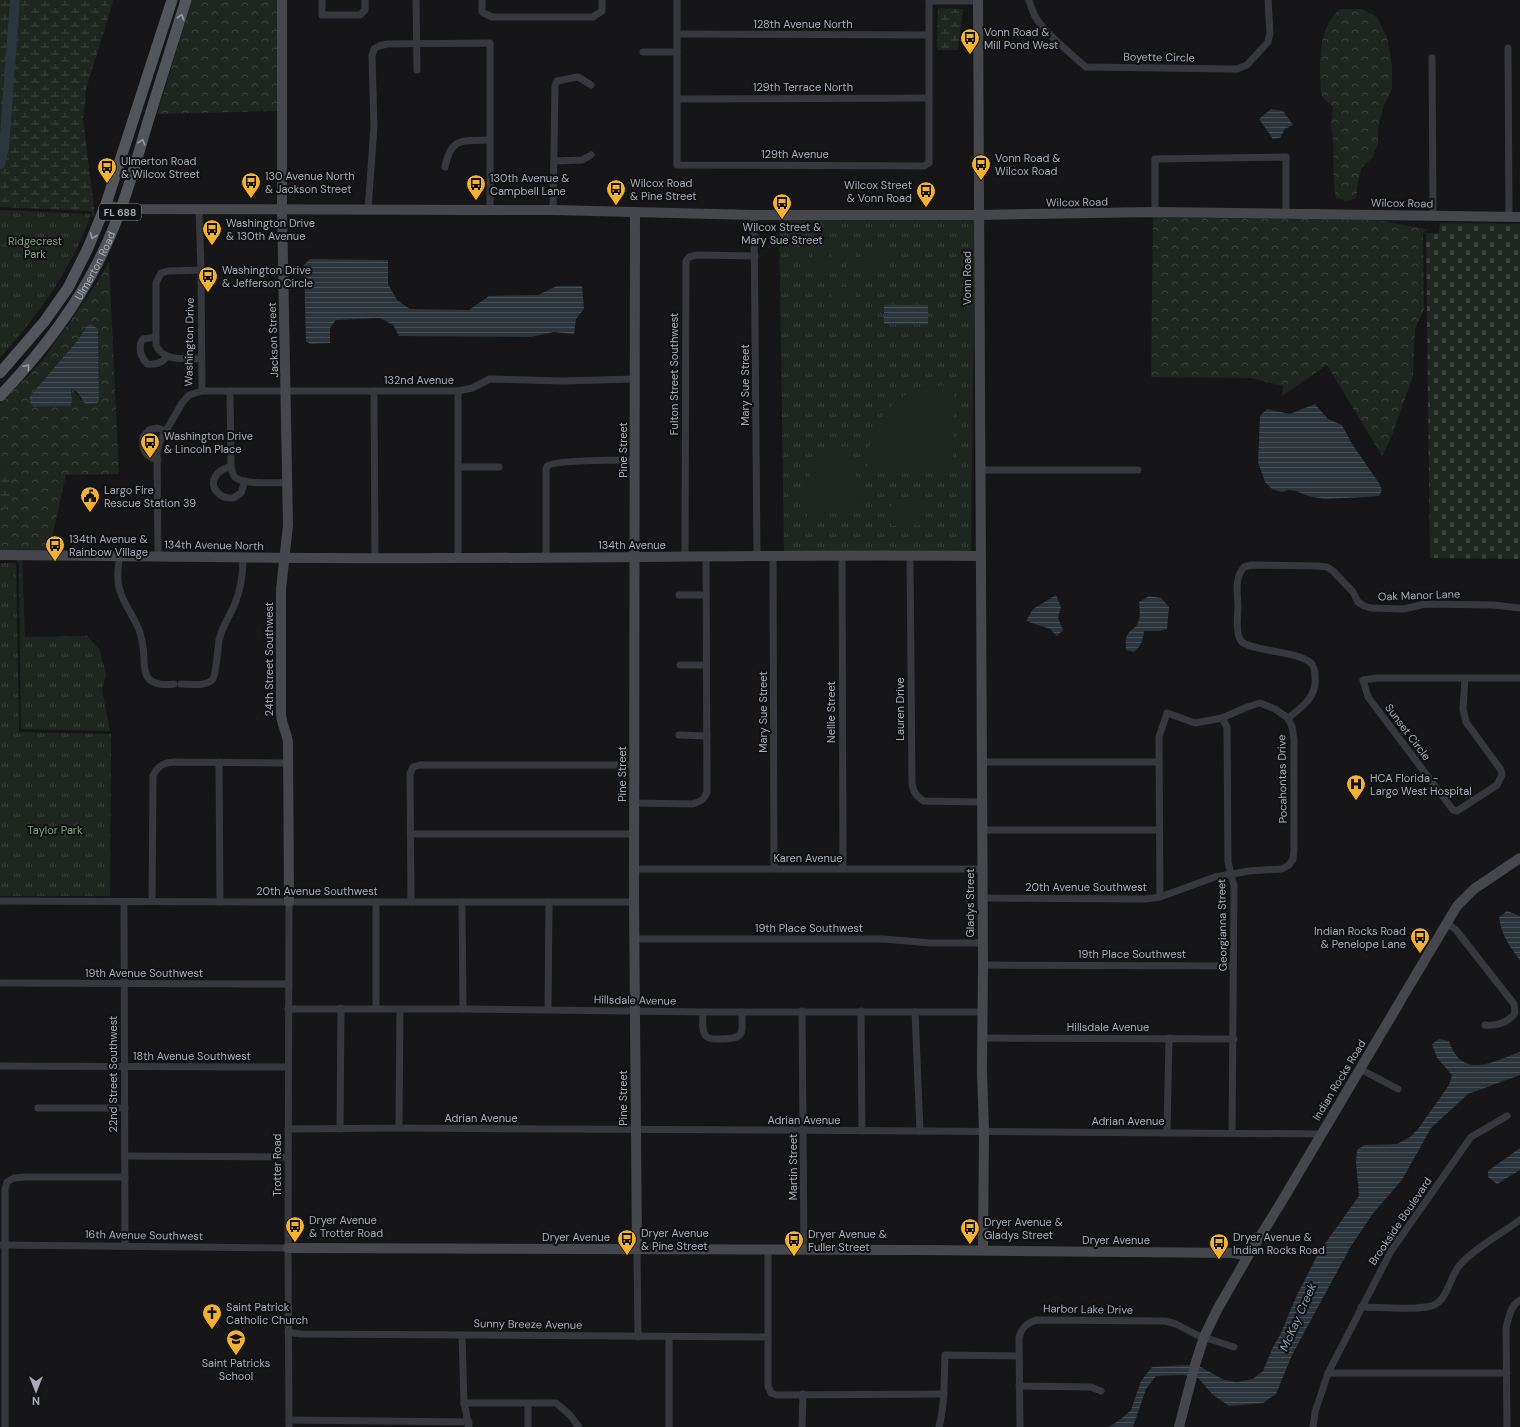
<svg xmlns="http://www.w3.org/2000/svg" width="1520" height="1427" font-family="'DM Sans',sans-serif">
	<defs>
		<pattern id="forest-crowns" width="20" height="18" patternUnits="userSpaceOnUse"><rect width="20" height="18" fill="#1e261f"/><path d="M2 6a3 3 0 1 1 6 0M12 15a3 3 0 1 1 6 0" fill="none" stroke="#3c433d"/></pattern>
		<pattern id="wetland-marsh" width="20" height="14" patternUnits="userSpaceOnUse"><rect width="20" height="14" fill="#1e261f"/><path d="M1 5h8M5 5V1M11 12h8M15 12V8" fill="none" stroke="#3c433d"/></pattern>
		<pattern id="cemetery-stones" width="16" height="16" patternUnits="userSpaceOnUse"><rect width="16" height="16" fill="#1e261f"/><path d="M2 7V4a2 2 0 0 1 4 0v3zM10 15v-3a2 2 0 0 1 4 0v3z" fill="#3c433d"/></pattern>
		<pattern id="park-tufts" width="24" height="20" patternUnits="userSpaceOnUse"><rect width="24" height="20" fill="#1e261f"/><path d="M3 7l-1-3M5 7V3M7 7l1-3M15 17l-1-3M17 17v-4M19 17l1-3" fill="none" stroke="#3c433d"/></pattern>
		<pattern id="water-rules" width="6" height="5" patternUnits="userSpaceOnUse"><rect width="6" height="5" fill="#2c353c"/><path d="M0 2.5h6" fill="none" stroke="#485056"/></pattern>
	</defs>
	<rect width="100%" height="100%" fill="#161618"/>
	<!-- forest -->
	<g fill="url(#forest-crowns)" fill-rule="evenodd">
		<polygon points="192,0 279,0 279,111 157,114"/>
		<path d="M1340 9H1362L1377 17 1387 37 1392 65V90L1384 105 1378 128V144L1372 158 1362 167 1358 182 1356 198 1347 201 1336 198 1334 182 1333 141 1331 123 1333 107C1330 104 1324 100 1322 96 1320 91 1321 82 1320 77 1320 53 1320 26 1340 9Z"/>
		<polygon points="1153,217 1379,220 1430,230 1426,230 1423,233 1424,309 1415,329 1413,376 1391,438 1382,456 1327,365 1282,396 1283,386 1251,378 1151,377"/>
		<path d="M109 261 119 474 66 475 49 551H0V517L5 508 9 471 0 467V404L43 360 98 281ZM92 325 98 329 99 400 82 401 74 390 71 389 72 398 71 406 33 407 30 396 77 341 84 330Z"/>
	</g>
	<!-- wetland -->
	<g fill="url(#wetland-marsh)">
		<path d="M0 0H113C105 32 93 62 85 94L86 95 83 119 95 216H92L91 211 0 207Z"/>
		<polygon points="938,8 963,9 958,50 937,50"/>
		<polygon points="0,467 9,471 11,488 5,508 0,517"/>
	</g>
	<!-- cemetery -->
	<polygon fill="url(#cemetery-stones)" points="1440,223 1520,224 1520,559 1430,558 1426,233 1439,233"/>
	<!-- park -->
	<g fill="url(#park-tufts)">
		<path d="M0 210 91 214C73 268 37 316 0 358Z"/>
		<polygon points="779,218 975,218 971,552 784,552"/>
		<polygon points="22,559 25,637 85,636 86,635 100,650 106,675 102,690 110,731 21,729 19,563 16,560 0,560"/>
		<polygon points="0,563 16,563 19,732 111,734 110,896 0,896"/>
	</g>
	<!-- garden -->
	<g fill="#1e261f">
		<rect x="800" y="250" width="9" height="20"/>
		<rect x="815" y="250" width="10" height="20"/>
		<polygon points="831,250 840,250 841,270 831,270"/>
		<rect x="846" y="250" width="10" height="20"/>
		<polygon points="862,250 871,250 872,270 862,270"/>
		<rect x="878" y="250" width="9" height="20"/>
		<rect x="831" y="283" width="10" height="20"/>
		<rect x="847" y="283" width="9" height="20"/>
		<path d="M948 385H954L953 468 950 471H867C867 435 884 399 920 389 929 386 939 386 948 385Z"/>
		<path d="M846 446 863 502 808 518C797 486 813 454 846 446Z"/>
		<polygon points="921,501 921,525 892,526 891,502"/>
	</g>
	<!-- water -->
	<g fill="url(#water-rules)">
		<polygon points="1271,109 1283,111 1293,125 1285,129 1280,138 1273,139 1259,119"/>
		<polygon points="310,259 388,260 388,284 397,300 410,309 469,310 489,296 538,295 557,286 582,286 584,309 576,319 574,334 554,332 531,337 399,336 393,325 380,318 336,320 330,328 330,343 310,344 306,341 304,265"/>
		<rect x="884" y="305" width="44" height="19"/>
		<path d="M91 324 98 329 99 400 97 403 86 404C80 399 79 390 71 389L72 400 71 406 33 407 30 402V396L77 341 87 326Z"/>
		<polygon points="1315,404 1328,419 1342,425 1352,444 1379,483 1382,490 1379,496 1365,497 1325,499 1308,496 1296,491 1289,490 1282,492 1272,489 1265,482 1258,462 1260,416 1267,409 1290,414"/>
		<polygon points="1056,595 1061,607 1058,618 1063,630 1057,636 1050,629 1026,621 1033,609"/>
		<path d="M1149 596 1161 598 1169 607 1167 629 1160 631H1144C1143 640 1141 646 1134 652L1126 650C1124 625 1136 634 1139 619 1141 614 1139 607 1139 602Z"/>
		<path d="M1507 911 1520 916V961C1510 946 1501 935 1499 917Z"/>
		<path d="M1439 1039 1449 1041C1462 1080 1492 1062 1520 1052V1075L1468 1094 1431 1128 1402 1180 1374 1212 1351 1246 1292 1355 1276 1394 1263 1403 1229 1406 1213 1395 1197 1377 1183 1375 1156 1376 1146 1389 1133 1427H1063H1109L1122 1418 1131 1410 1141 1381 1152 1367 1186 1365 1201 1367 1224 1380 1237 1382 1253 1379 1263 1371 1273 1347 1281 1333 1296 1297 1319 1252 1359 1196 1356 1162 1357 1150 1364 1145 1397 1144 1410 1137 1418 1129 1449 1085 1452 1075 1437 1058 1432 1044Z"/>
		<polygon points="1520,1148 1520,1170 1497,1184 1488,1177 1488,1171"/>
	</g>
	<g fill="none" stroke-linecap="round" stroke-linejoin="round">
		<!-- river -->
		<polyline stroke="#2c353c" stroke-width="10" points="0,164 4,148 15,0"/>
		<!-- street -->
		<g stroke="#37383d" stroke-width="7">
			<polyline points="322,0 322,15 360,15 365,10 365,0"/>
			<polyline points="416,0 417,70"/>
			<polyline points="482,0 482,12 492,17 593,17 602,11 602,0"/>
			<polyline points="677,0 677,165 924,166 929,163 929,0"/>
			<path d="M1029 0C1031 7 1033 14 1038 21 1049 36 1072 55 1086 67L1232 69H1237L1247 65 1268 42 1270 33 1268 0"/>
			<polyline points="929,1 978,1"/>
			<polyline points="678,34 929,35"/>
			<polyline points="1508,48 1509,217"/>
			<polyline points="643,52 677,52"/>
			<polyline points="1432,58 1433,215"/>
			<polyline points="677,99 929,98"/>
			<polyline points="554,161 582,160 591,155"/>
			<path d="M445 167C451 136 463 141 490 140"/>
			<polyline points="368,209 374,127 372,56 374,49 379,46 387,44 490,43 490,209"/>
			<polyline points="553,210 555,86 557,81 578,77 591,85"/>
			<polyline points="1155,212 1155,159 1286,157 1286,213"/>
			<polyline points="754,215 757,556"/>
			<path d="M201 270 168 271 161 273 156 283V345C163 362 185 358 201 359"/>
			<path d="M156 337 143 339C137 347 141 357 147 364 156 365 161 363 167 357"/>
			<polyline points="202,391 458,391 472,388 490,379 563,381 634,379"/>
			<path d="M230 391 231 466C232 470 232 475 236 478 245 485 276 482 288 483"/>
			<polyline points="374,391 375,558"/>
			<polyline points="458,391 458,558"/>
			<path d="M158 460C145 457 142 450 143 437L149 430 157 428 166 431"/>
			<path d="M231 466C226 468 220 470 217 474 207 487 220 499 233 498L241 493 245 481"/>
			<polyline points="458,467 499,467"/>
			<polyline points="980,470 1138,470"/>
			<path d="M910 555 912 783C913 792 916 796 924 801L981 802"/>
			<path d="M120 556C119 563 117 571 118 578 118 595 129 609 136 623 140 631 142 639 143 647 145 657 142 673 150 680 156 685 166 685 174 684"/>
			<polyline points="158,556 157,454 159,443 182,403 189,395 202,391 201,270 199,209"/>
			<polyline points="773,556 774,869"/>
			<polyline points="842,556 843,869"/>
			<polyline points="685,557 686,261 689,257 697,255 755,256"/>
			<path d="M546 558V470L547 466C555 460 621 460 635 460"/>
			<polyline points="679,595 706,595"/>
			<polyline points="680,665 706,665"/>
			<polyline points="1465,678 1463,709 1466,722 1501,770 1502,775 1497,785 1457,811 1453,810 1368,697 1363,680 1377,678 1520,678"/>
			<path d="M181 684C191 684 206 687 213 679 216 674 218 647 219 640 222 627 229 617 234 606 241 590 243 576 243 558"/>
			<polyline points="1222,718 1227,727 1228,862 1234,886 1232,1133"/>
			<path d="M1288 718C1302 707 1317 697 1315 677 1315 673 1314 666 1311 663 1298 651 1249 651 1241 641 1235 631 1238 616 1238 605 1237 591 1235 577 1244 567L1252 565 1318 566 1327 567 1333 571 1353 592 1358 602 1364 606 1371 608 1404 609 1425 604 1493 605 1520 608"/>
			<polyline points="679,735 707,736"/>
			<polyline points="219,762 220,902"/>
			<polyline points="982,762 1159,762"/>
			<path d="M634 803 692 804C700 802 704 800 707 792L706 557"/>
			<polyline points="982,830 1159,830"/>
			<polyline points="410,834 634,834"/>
			<polyline points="634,869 982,869"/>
			<polyline points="982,898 1145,899 1160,897 1215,877 1249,871 1282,869 1289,865 1293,859 1294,851 1294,739 1292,727 1288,718 1275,709 1260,703 1247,707 1222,718 1195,723 1167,713 1159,737 1160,897"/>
			<polyline points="0,901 289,902 634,902"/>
			<path d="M152 901 153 776C157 767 162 763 173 762L288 763"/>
			<polyline points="124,902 125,1246"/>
			<polyline points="289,902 288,1248 289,1427"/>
			<polyline points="376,902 376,1008"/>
			<polyline points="411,902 410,774 413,767 420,765 634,765"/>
			<polyline points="462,902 463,1009"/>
			<path d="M1447 923 1456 930 1514 1004 1515 1013C1508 1023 1496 1026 1485 1025"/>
			<polyline points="635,939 883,939 931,943 983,943"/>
			<polyline points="983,965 1233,966"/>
			<polyline points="0,983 289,984"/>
			<polyline points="288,1009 463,1009 703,1012 982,1012"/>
			<polyline points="548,1009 549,902"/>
			<polyline points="802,1011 804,1250"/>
			<polyline points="861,1011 862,1131"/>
			<path d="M703 1012C703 1018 701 1031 706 1036 710 1040 716 1039 721 1039 746 1039 742 1033 742 1012"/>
			<polyline points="915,1012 920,1131"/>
			<polyline points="983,1038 1234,1039"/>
			<polyline points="0,1066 288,1067"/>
			<polyline points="1360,1069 1398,1089"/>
			<polyline points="38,1108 125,1108"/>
			<polyline points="399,1128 400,1009"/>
			<polyline points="288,1129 399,1128 920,1131 1321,1134"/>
			<polyline points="340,1129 341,1008"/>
			<polyline points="1167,1132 1169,1038"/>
			<polyline points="125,1156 288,1157"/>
			<polyline points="0,1245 288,1248"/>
			<polyline points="637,1249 638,1337"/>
			<polyline points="768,1249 768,1386 771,1393 777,1395 944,1394"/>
			<path d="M1361 1307C1378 1307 1421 1311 1434 1305 1448 1298 1450 1277 1459 1266 1472 1250 1502 1233 1520 1220"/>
			<polyline points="288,1332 300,1334 768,1337"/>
			<polyline points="462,1335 464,1403 469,1427"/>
			<polyline points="669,1337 669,1427"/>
			<polyline points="1328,1373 1507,1373"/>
			<polyline points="1019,1386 1091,1387 1101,1391"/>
			<polyline points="464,1403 556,1403 570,1415 579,1427"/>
			<polyline points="528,1403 528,1427"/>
			<polyline points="289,1420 469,1422"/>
			<polyline points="5,1427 5,1190 7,1182 14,1178 25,1177 125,1177"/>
			<polyline points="802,1427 803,1394"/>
			<path d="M939 1427C945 1404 944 1379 945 1355L1019 1356"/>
			<path d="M1020 1427 1019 1338C1022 1327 1026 1324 1036 1320L1165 1321 1176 1324 1197 1335 1234 1347"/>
			<polyline points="1313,1427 1315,1412 1328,1373 1391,1251 1471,1137 1507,1116"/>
			<path d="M1507 1427 1506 1328C1509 1317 1510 1306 1520 1300"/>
		</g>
		<!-- secondary -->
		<g stroke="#45474d" stroke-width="10">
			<path d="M282 0V209L288 525 281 589V713C281 724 287 732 288 743L289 902"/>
			<polyline points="978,0 983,965 982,1071 984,1132 983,1250"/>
			<polyline points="106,204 121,209 553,210 754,215 979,215 1155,212 1520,217"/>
			<polyline points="635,212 634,902 637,1249"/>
			<path d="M0 555C153 556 305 559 458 558 632 558 806 554 980 556"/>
			<polyline points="288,1248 922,1250 1234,1253 1248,1256"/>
			<polyline points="1179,1427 1195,1365 1204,1337 1217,1310 1248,1256 1282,1201 1408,988 1457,906 1474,889 1520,858"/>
		</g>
		<!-- primary -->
		<g stroke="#53555c" stroke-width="11">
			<polyline points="0,373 44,322 68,288 88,248 106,204 172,0"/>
			<path id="s1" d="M0 396C39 355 73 312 98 262 120 219 133 173 146 128 159 85 173 42 186 0"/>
		</g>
	</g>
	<!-- one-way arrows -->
	<defs><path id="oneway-chevron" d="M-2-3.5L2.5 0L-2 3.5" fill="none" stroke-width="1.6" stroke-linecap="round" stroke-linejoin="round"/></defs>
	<g stroke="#979ba6">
		<use href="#oneway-chevron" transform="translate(181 17) rotate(-73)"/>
		<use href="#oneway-chevron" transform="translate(142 142) rotate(-73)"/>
		<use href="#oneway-chevron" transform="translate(93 236) rotate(112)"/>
		<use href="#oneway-chevron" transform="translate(27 367) rotate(-49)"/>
	</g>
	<!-- icons -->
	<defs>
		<g id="bus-pin" transform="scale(1)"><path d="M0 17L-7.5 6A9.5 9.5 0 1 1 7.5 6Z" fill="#f2b134" stroke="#111113"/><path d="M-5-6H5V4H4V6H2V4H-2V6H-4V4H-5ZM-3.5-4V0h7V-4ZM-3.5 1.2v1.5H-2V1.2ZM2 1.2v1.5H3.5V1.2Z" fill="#111"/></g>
		<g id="civic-pin" transform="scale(1)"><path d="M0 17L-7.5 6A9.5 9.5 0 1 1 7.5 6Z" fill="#f2b134" stroke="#111113"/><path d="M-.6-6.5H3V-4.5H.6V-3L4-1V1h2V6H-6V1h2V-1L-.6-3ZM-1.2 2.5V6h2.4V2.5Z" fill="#111"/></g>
		<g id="hospital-pin" transform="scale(1)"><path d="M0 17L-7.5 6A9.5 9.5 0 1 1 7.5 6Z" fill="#f2b134" stroke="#111113"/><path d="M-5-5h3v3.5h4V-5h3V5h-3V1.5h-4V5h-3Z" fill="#111"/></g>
		<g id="church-pin" transform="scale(1)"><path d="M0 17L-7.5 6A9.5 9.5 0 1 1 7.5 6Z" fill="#f2b134" stroke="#111113"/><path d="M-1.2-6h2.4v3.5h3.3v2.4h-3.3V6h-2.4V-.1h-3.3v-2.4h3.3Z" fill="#111"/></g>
		<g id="school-pin" transform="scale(1)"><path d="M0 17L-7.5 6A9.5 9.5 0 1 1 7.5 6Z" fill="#f2b134" stroke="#111113"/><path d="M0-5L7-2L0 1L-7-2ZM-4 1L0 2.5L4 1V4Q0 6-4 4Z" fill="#111"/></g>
	</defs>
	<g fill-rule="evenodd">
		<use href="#bus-pin" x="970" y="38"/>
		<use href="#bus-pin" x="981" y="164"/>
		<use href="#bus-pin" x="107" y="167"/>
		<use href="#bus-pin" x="251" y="182"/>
		<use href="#bus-pin" x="476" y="184"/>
		<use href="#bus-pin" x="616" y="189"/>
		<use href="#bus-pin" x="926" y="191"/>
		<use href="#bus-pin" x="782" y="203"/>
		<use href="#bus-pin" x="212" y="229"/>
		<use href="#bus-pin" x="208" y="276"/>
		<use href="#bus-pin" x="150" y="442"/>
		<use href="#civic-pin" x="90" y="496"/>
		<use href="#bus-pin" x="55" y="545"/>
		<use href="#hospital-pin" x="1356" y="784"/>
		<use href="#bus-pin" x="1420" y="937"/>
		<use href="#bus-pin" x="295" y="1226"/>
		<use href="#bus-pin" x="970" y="1228"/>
		<use href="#bus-pin" x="627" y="1239"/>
		<use href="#bus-pin" x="794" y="1240"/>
		<use href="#bus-pin" x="1219" y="1243"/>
		<use href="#church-pin" x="212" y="1313"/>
		<use href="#school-pin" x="236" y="1339"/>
	</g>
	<g text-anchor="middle" stroke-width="4" stroke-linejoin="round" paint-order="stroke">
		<!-- shield labels -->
		<rect fill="#111113" stroke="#7b7e86" stroke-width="1" x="99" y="204" width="42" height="16" rx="3"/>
		<g font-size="10" font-weight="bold" fill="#a8adb8">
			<text x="120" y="216">FL 688</text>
		</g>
		<!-- street labels -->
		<g font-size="11" fill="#a8adb8" stroke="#111113">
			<text x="803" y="28">128th Avenue North</text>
			<text transform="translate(1159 57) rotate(1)" y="4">Boyette Circle</text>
			<text x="803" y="91">129th Terrace North</text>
			<text x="795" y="158">129th Avenue</text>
			<text transform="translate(1077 202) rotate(-1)" y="4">Wilcox Road</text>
			<text transform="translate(1402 203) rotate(1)" y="4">Wilcox Road</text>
			<text dy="4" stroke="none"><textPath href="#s1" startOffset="162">Ulmerton Road</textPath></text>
			<text transform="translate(967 278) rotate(-90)" y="4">Vonn Road</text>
			<text transform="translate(273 340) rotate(-92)" y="4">Jackson Street</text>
			<text transform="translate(189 342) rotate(-89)" y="4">Washington Drive</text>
			<text transform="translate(674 374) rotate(-90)" y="4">Fulton Street Southwest</text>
			<text x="419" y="384">132nd Avenue</text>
			<text transform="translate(745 385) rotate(-90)" y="4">Mary Sue Street</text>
			<text transform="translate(623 450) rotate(-90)" y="4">Pine Street</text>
			<text transform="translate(214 545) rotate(1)" y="4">134th Avenue North</text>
			<text x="632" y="549">134th Avenue</text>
			<text transform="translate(1419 595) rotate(-2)" y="4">Oak Manor Lane</text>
			<text transform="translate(269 659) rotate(-90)" y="4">24th Street Southwest</text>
			<text transform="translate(900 709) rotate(-90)" y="4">Lauren Drive</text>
			<text transform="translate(763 712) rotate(-90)" y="4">Mary Sue Street</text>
			<text transform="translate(831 712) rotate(-90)" y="4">Nellie Street</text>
			<text transform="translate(1408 732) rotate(53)" y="4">Sunset Circle</text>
			<text transform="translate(622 774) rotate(-90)" y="4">Pine Street</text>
			<text transform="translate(1282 779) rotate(-91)" y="4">Pocahontas Drive</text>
			<text x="808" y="862">Karen Avenue</text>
			<text x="1086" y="891">20th Avenue Southwest</text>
			<text x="317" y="895">20th Avenue Southwest</text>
			<text transform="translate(970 903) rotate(-90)" y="4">Gladys Street</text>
			<text transform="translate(1222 925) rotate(-91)" y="4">Georgianna Street</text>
			<text x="809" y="932">19th Place Southwest</text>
			<text x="1132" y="958">19th Place Southwest</text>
			<text x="144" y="977">19th Avenue Southwest</text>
			<text transform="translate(635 1000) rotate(1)" y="4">Hillsdale Avenue</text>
			<text x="1108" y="1031">Hillsdale Avenue</text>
			<text x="192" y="1060">18th Avenue Southwest</text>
			<text transform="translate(113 1074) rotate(-90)" y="4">22nd Street Southwest</text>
			<text transform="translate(1339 1080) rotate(-59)" y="4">Indian Rocks Road</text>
			<text transform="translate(623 1098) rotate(-90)" y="4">Pine Street</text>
			<text x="481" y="1122">Adrian Avenue</text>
			<text x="804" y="1124">Adrian Avenue</text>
			<text x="1128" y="1125">Adrian Avenue</text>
			<text transform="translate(277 1165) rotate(-90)" y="4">Trotter Road</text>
			<text transform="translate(793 1167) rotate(-90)" y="4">Martin Street</text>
			<text transform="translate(1400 1221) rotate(-56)" y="4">Brookside Boulevard</text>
			<text transform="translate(144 1235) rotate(1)" y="4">16th Avenue Southwest</text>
			<text x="576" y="1241">Dryer Avenue</text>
			<text x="1116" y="1244">Dryer Avenue</text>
			<text transform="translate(1088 1309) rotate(1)" y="4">Harbor Lake Drive</text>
			<text transform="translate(528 1324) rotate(1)" y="4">Sunny Breeze Avenue</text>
		</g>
		<!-- poi labels -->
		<g font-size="11" fill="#a8adb8" stroke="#111113" text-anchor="start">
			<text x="984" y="36">Vonn Road &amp;<tspan x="984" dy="13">Mill Pond West</tspan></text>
			<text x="995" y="162">Vonn Road &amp;<tspan x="995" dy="13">Wilcox Road</tspan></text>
			<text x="121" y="165">Ulmerton Road<tspan x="121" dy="13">&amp; Wilcox Street</tspan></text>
			<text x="265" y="180">130 Avenue North<tspan x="265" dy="13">&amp; Jackson Street</tspan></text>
			<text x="490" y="182">130th Avenue &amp;<tspan x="490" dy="13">Campbell Lane</tspan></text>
			<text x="630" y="187">Wilcox Road<tspan x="630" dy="13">&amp; Pine Street</tspan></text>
			<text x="912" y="189" text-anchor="end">Wilcox Street<tspan x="912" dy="13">&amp; Vonn Road</tspan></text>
			<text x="226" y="227">Washington Drive<tspan x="226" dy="13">&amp; 130th Avenue</tspan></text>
			<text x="782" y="231" text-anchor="middle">Wilcox Street &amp;<tspan x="782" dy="13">Mary Sue Street</tspan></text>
			<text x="222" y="274">Washington Drive<tspan x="222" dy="13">&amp; Jefferson Circle</tspan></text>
			<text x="164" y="440">Washington Drive<tspan x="164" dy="13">&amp; Lincoln Place</tspan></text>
			<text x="104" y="494">Largo Fire<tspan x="104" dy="13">Rescue Station 39</tspan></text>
			<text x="69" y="543">134th Avenue &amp;<tspan x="69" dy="13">Rainbow Village</tspan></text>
			<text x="1370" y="782">HCA Florida -<tspan x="1370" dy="13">Largo West Hospital</tspan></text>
			<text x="1406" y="935" text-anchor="end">Indian Rocks Road<tspan x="1406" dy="13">&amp; Penelope Lane</tspan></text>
			<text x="309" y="1224">Dryer Avenue<tspan x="309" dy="13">&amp; Trotter Road</tspan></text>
			<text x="984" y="1226">Dryer Avenue &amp;<tspan x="984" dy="13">Gladys Street</tspan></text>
			<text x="641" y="1237">Dryer Avenue<tspan x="641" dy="13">&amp; Pine Street</tspan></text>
			<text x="808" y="1238">Dryer Avenue &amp;<tspan x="808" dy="13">Fuller Street</tspan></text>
			<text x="1233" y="1241">Dryer Avenue &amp;<tspan x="1233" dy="13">Indian Rocks Road</tspan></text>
			<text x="226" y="1311">Saint Patrick<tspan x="226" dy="13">Catholic Church</tspan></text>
			<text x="236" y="1367" text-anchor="middle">Saint Patricks<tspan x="236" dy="13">School</tspan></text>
		</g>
		<!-- park labels -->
		<g font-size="11" fill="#7fa381" stroke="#111113">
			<text x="35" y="245">Ridgecrest<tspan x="35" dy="13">Park</tspan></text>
			<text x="55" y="834">Taylor Park</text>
		</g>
		<!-- water labels -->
		<g font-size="12" font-style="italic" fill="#7f9bb3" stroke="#111113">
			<text transform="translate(1298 1317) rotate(-66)" y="4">McKay Creek</text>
		</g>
	</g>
	<!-- north arrow -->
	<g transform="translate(36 1391) rotate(180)" stroke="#111113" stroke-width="3" paint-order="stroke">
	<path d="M0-3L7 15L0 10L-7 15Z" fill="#a8adb8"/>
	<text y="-6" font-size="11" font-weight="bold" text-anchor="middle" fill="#a8adb8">N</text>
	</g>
</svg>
